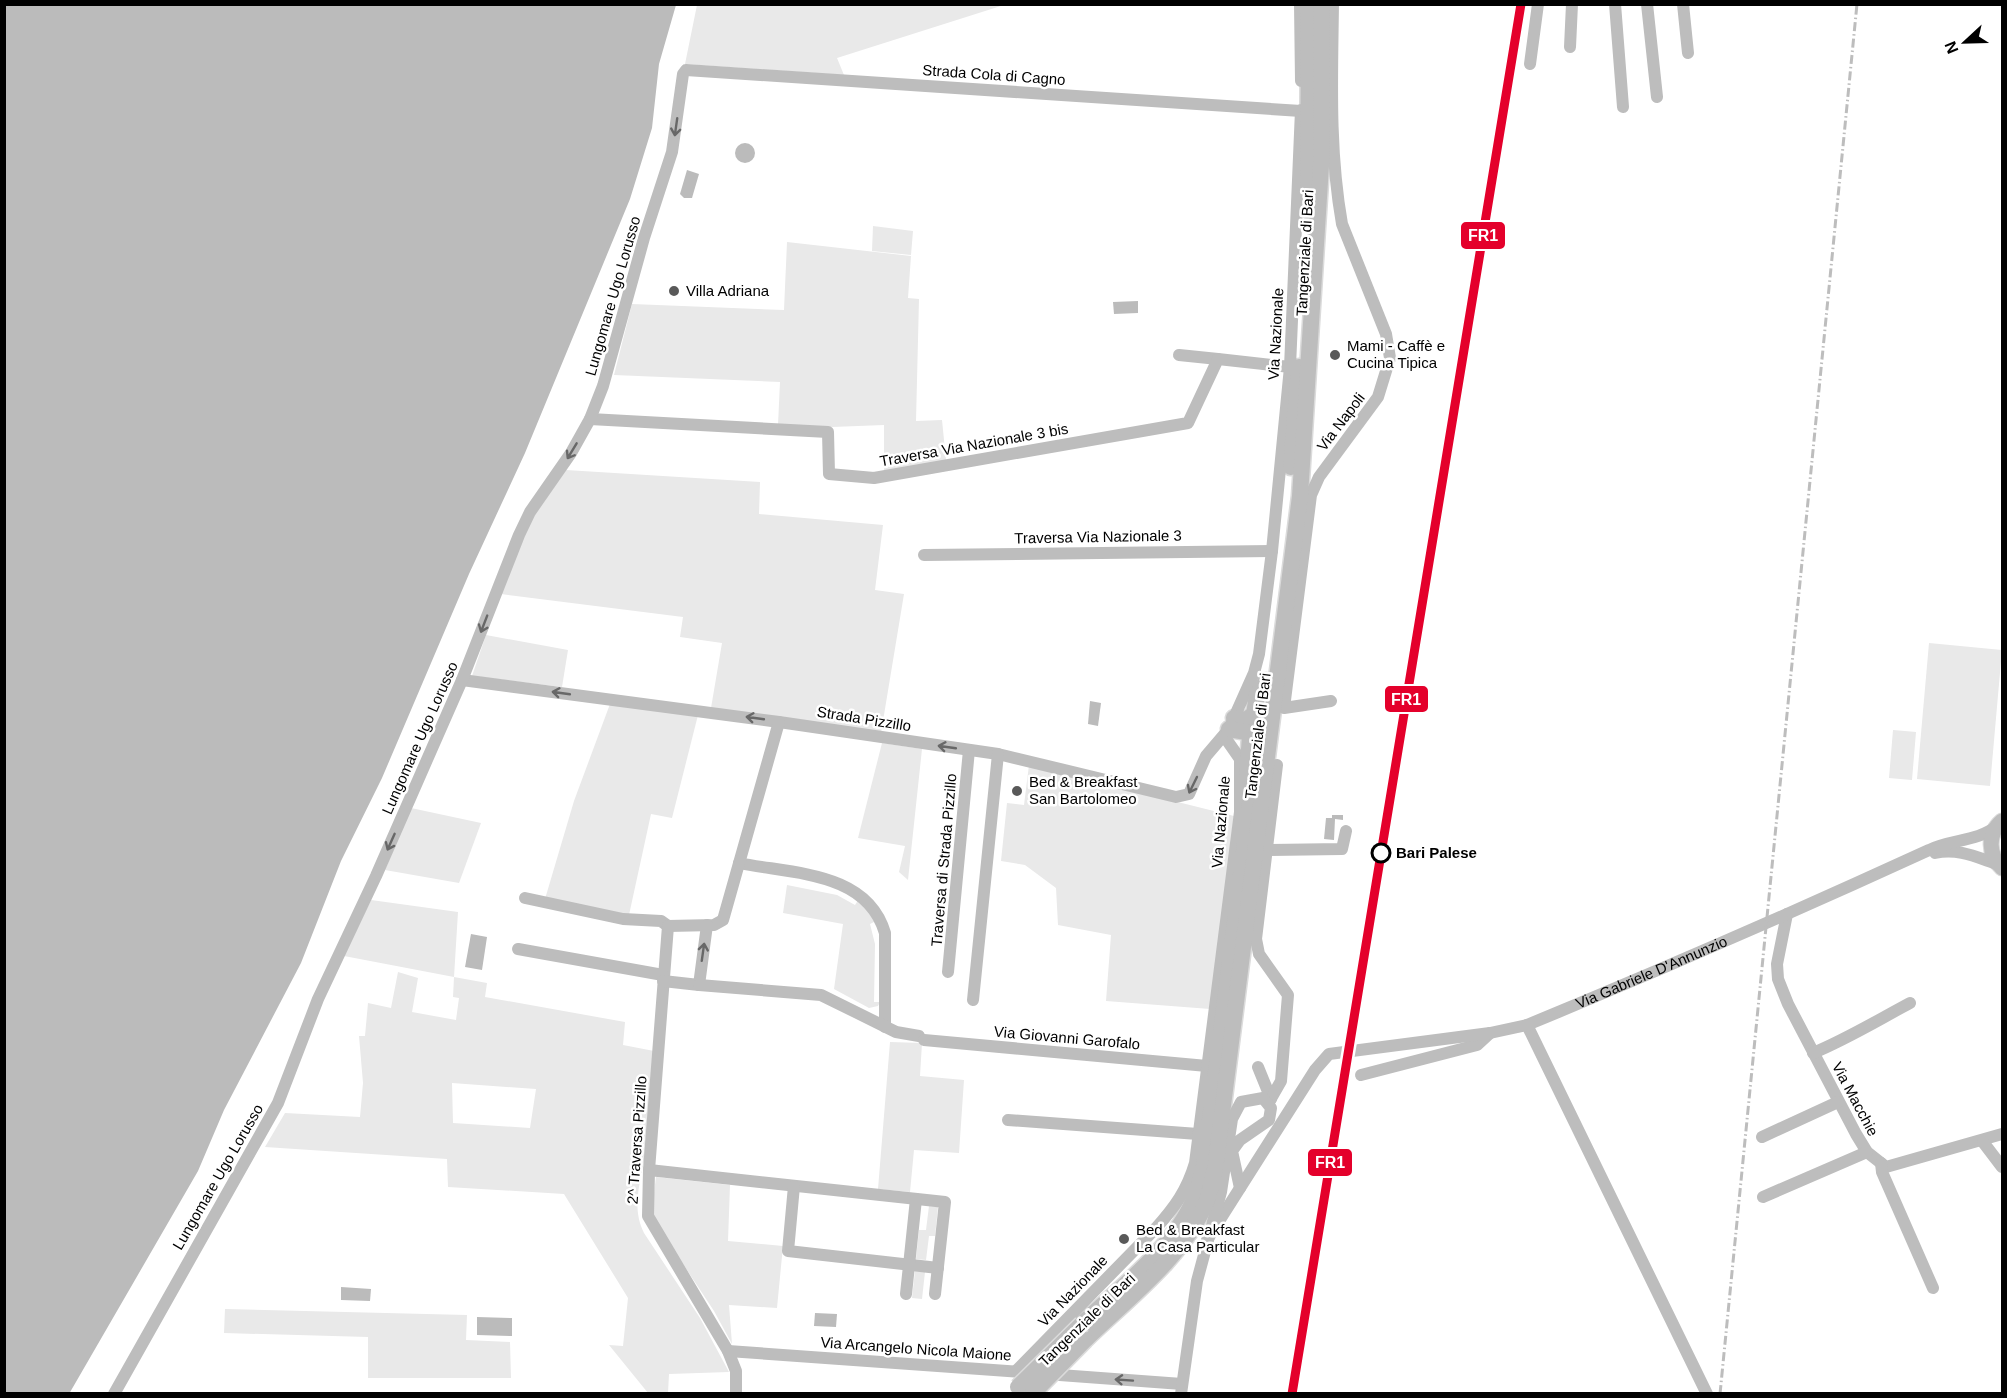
<svg xmlns="http://www.w3.org/2000/svg" width="2007" height="1398" font-family="Arial,sans-serif">
	<rect width="100%" height="100%" fill="#fff"/>
	<!-- green -->
	<g fill="#e9e9e9" fill-rule="evenodd">
		<polygon points="697,5 1004,5 837,58 844,75 685,64"/>
		<polygon points="873,226 913,231 911,255 872,251"/>
		<polygon points="787,242 911,256 908,298 919,299 916,421 942,420 946,460 884,471 884,425 832,427 778,425 780,382 614,375 632,304 784,310"/>
		<polygon points="566,470 760,482 759,514 883,525 875,590 904,594 881,733 711,708 722,643 680,637 683,617 501,594 527,526"/>
		<polygon points="486,635 568,650 562,687 472,676"/>
		<polygon points="1929,643 2002,650 1990,786 1917,779"/>
		<polygon points="610,704 698,715 672,818 651,814 629,915 545,899 574,801"/>
		<polygon points="1893,730 1916,732 1912,780 1889,778"/>
		<polygon points="882,743 922,749 908,880 899,872 905,846 858,838"/>
		<polygon points="1029,765 1234,816 1210,1009 1106,1001 1111,935 1058,925 1056,888 1025,865 1001,861 1007,803 1024,805"/>
		<polygon points="411,808 481,823 459,883 385,870"/>
		<polygon points="787,885 837,895 855,905 859,899 876,921 870,924 875,944 874,1002 880,1002 878,1006 869,1008 834,989 843,924 783,913"/>
		<path d="M371 900 458 912 454 977 487 983 485 997 625 1022 623 1045 654 1051C652 1081 651 1112 647 1143 644 1173 629 1204 644 1233L700 1318 729 1372 669 1374 668 1393H648L609 1345 623 1346 628 1298 564 1194 448 1187 447 1159 265 1147 285 1113 360 1117 363 1083 359 1036H365L368 1003 391 1008 398 972 418 978 412 1012 456 1020 459 998 453 997 454 977 344 956ZM452 1083 536 1089 530 1128 453 1123Z"/>
		<polygon points="890,1042 922,1043 920,1076 964,1080 959,1153 914,1150 910,1192 878,1189"/>
		<polygon points="656,1177 730,1185 728,1241 783,1246 777,1308 729,1305 732,1344 714,1311 654,1220 652,1209"/>
		<polygon points="929,1206 938,1207 935,1236 929,1236 926,1260 916,1259 919,1230 926,1230"/>
		<polygon points="915,1271 925,1272 922,1299 912,1298"/>
		<polygon points="225,1309 467,1315 466,1340 510,1342 511,1378 368,1378 368,1337 224,1333"/>
	</g>
	<!-- water -->
	<g fill="#bbb">
		<polygon points="5,4 676,5 659,64 652,128 630,199 525,453 469,574 382,778 341,861 301,963 224,1110 198,1171 69,1394 4,1393"/>
		<circle cx="745" cy="153" r="10"/>
		<polygon points="687,170 699,174 692,198 684,198 680,194"/>
		<polygon points="1138,301 1138,313 1114,314 1113,302"/>
		<polygon points="1090,701 1101,703 1098,726 1088,724"/>
		<polygon points="1332,815 1343,815 1343,820 1335,819 1334,840 1324,839 1326,818 1332,818"/>
		<polygon points="471,934 487,937 482,970 465,967"/>
		<polygon points="341,1287 371,1289 370,1301 341,1300"/>
		<polygon points="815,1313 837,1314 836,1327 814,1326"/>
		<polygon points="477,1317 512,1318 512,1336 477,1335"/>
	</g>
	<g fill="none" stroke-linecap="round" stroke-linejoin="round">
		<!-- major casing -->
		<g stroke="#dbdbdb" stroke-width="17">
			<path id="major" d="M2002 821C1987 834 1988 855 2002 868"/>
		</g>
		<!-- highway casing -->
		<g stroke="#dbdbdb" stroke-width="19">
			<g id="highway">
				<polyline points="1308,210 1309,4"/>
				<polyline points="1291,467 1299,367"/>
				<polyline points="1234,718 1246,720 1254,714 1257,695 1266,681"/>
				<polyline points="1229,729 1246,732 1250,736 1247,776"/>
				<path d="M1082 1324C1121 1287 1174 1248 1195 1197 1199 1187 1201 1176 1204 1166L1255 764"/>
				<path d="M1085 1340C1126 1300 1181 1259 1205 1205 1210 1194 1212 1180 1215 1169L1300 496 1321 166 1322 4"/>
			</g>
		</g>
		<!-- minor -->
		<g stroke="#bdbdbd" stroke-width="12">
			<polyline points="1300,4 1301,81"/>
			<polyline points="1615,4 1623,107"/>
			<polyline points="1647,4 1657,97"/>
			<polyline points="1683,4 1688,53"/>
			<polyline points="1570,47 1572,4"/>
			<polyline points="1530,64 1538,4"/>
			<polyline points="1179,355 1218,359"/>
			<polyline points="590,419 828,432 829,474 874,478 1188,423 1218,359 1290,367"/>
			<polyline points="924,555 1272,551"/>
			<polyline points="462,680 779,722 998,754 1176,797 1189,794 1206,756 1229,729 1254,673 1259,654 1272,551 1290,367 1301,110"/>
			<path d="M1331 701 1284 708 1311 495 1319 477 1378 397 1390 358 1386 334 1342 224C1329 151 1332 78 1333 4"/>
			<polyline points="1266,850 1342,849 1346,831"/>
			<path d="M1935 853C1958 848 1976 857 1997 864"/>
			<path d="M739 863C792 874 867 871 885 933V1027"/>
			<polyline points="525,898 623,919 661,921 668,926"/>
			<polyline points="1787,914 1777,964 1778,979 1788,1004 1856,1134 1867,1152 1886,1167 2002,1134"/>
			<polyline points="668,926 649,1170 648,1216 728,1351 736,1371 736,1394"/>
			<polyline points="668,926 714,925 723,920 779,722"/>
			<polyline points="518,949 663,975"/>
			<polyline points="948,972 969,750"/>
			<polyline points="663,981 699,985 707,925"/>
			<polyline points="699,985 821,995 896,1032 919,1036"/>
			<polyline points="973,1000 998,754"/>
			<polyline points="1527,1025 1707,1394"/>
			<polyline points="924,1040 1207,1066"/>
			<path d="M1813 1053C1847 1039 1878 1020 1910 1003"/>
			<polyline points="1258,1067 1271,1099"/>
			<polyline points="1361,1075 1477,1045 1490,1033"/>
			<polyline points="1269,1102 1281,1081 1288,995 1259,954 1256,939 1277,765"/>
			<polyline points="1008,1120 1198,1134"/>
			<polyline points="1762,1137 1838,1102"/>
			<polyline points="1983,1142 2002,1167"/>
			<polyline points="1881,1163 1882,1172 1933,1288"/>
			<polyline points="649,1170 945,1202 935,1294"/>
			<polyline points="794,1186 788,1251 938,1268"/>
			<polyline points="1763,1197 1867,1152"/>
			<path id="s1" d="M1207 1240 1315 1070 1329 1054 1490 1033 1527 1025C1663 969 1796 911 1929 850 1951 839 1977 842 1997 826"/>
			<polyline points="906,1294 916,1199"/>
			<polyline points="728,1351 1022,1372"/>
			<path d="M1016 1371 1156 1228C1175 1207 1187 1190 1195 1163L1240 812V759L1224 736"/>
			<polyline points="1046,1374 1182,1384"/>
			<polyline points="114,1394 278,1103 318,999 376,876 462,680 519,535 530,512 571,453 590,419 603,386 644,238 672,152 683,74 686,70 1301,111"/>
			<polyline points="1181,1394 1197,1281 1221,1192 1232,1119 1241,1102 1263,1098 1271,1108 1269,1120 1240,1140 1232,1151 1240,1188"/>
		</g>
		<!-- major -->
		<use href="#major" stroke="#bdbdbd" stroke-width="15"/>
		<!-- highway -->
		<use href="#highway" stroke="#bdbdbd" stroke-width="16"/>
		<!-- rail -->
		<polyline stroke="#bdbdbd" stroke-width="3" stroke-dasharray="9 3 1.5 3" stroke-linecap="butt" points="1720,1394 1857,4"/>
		<!-- highway-bridge casing -->
		<g stroke="#dbdbdb" stroke-width="19" stroke-linecap="butt">
			<g id="highway-bridge">
				<polyline points="1018,1387 1082,1324"/>
				<polyline points="1032,1394 1085,1340"/>
			</g>
		</g>
		<!-- highway-bridge -->
		<use href="#highway-bridge" stroke="#bdbdbd" stroke-width="16"/>
		<!-- rail-1 casing -->
		<g stroke="#fff" stroke-width="14">
			<polyline id="rail-1" points="1292,1394 1521,4"/>
		</g>
		<!-- rail-1 -->
		<use href="#rail-1" stroke="#e4002b" stroke-width="9"/>
	</g>
	<!-- one-way arrows -->
	<defs><path id="oneway-shaft" d="M-6 0H5M1.5-3L5.5 0L1.5 3" fill="none" stroke-width="1.6" stroke-linecap="round" stroke-linejoin="round" transform="scale(1.5)"/></defs>
	<g stroke="#686868">
		<use href="#oneway-shaft" transform="translate(676 127) rotate(98)"/>
		<use href="#oneway-shaft" transform="translate(572 451) rotate(121)"/>
		<use href="#oneway-shaft" transform="translate(484 624) rotate(111)"/>
		<use href="#oneway-shaft" transform="translate(561 693) rotate(-172)"/>
		<use href="#oneway-shaft" transform="translate(755 718) rotate(-172)"/>
		<use href="#oneway-shaft" transform="translate(947 747) rotate(-172)"/>
		<use href="#oneway-shaft" transform="translate(1193 785) rotate(116)"/>
		<use href="#oneway-shaft" transform="translate(391 842) rotate(114)"/>
		<use href="#oneway-shaft" transform="translate(703 952) rotate(-82)"/>
		<use href="#oneway-shaft" transform="translate(1124 1380) rotate(-176)"/>
	</g>
	<!-- markers -->
	<g fill="#595959" stroke="#fff" stroke-width="2">
		<circle cx="674" cy="291" r="6"/>
		<circle cx="1335" cy="355" r="6"/>
		<circle cx="1017" cy="791" r="6"/>
		<circle cx="1124" cy="1239" r="6"/>
	</g>
	<circle fill="#fff" stroke="#000" stroke-width="3" cx="1381" cy="853" r="9"/>
	<g text-anchor="middle" stroke-width="5" stroke-linejoin="round" paint-order="stroke">
		<!-- street labels -->
		<g font-size="15" fill="#000" stroke="#fff">
			<text transform="translate(994 75) rotate(4)" y="5">Strada Cola di Cagno</text>
			<text transform="translate(1305 253) rotate(-87)" y="5">Tangenziale di Bari</text>
			<text transform="translate(613 296) rotate(-74)" y="5">Lungomare Ugo Lorusso</text>
			<text transform="translate(1276 334) rotate(-87)" y="5">Via Nazionale</text>
			<text transform="translate(1341 422) rotate(-53)" y="5">Via Napoli</text>
			<text transform="translate(974 445) rotate(-10)" y="5">Traversa Via Nazionale 3 bis</text>
			<text transform="translate(1098 537) rotate(-1)" y="5">Traversa Via Nazionale 3</text>
			<text transform="translate(864 719) rotate(9)" y="5">Strada Pizzillo</text>
			<text transform="translate(1258 736) rotate(-83)" y="5">Tangenziale di Bari</text>
			<text transform="translate(420 738) rotate(-66)" y="5">Lungomare Ugo Lorusso</text>
			<text transform="translate(1221 822) rotate(-85)" y="5">Via Nazionale</text>
			<text transform="translate(944 860) rotate(-85)" y="5">Traversa di Strada Pizzillo</text>
			<text dy="5" stroke="none"><textPath href="#s1" startOffset="558">Via Gabriele D'Annunzio</textPath></text>
			<text transform="translate(1067 1038) rotate(5)" y="5">Via Giovanni Garofalo</text>
			<text transform="translate(1855 1099) rotate(62)" y="5">Via Macchie</text>
			<text transform="translate(637 1140) rotate(-86)" y="5">2^ Traversa Pizzillo</text>
			<text transform="translate(218 1177) rotate(-60)" y="5">Lungomare Ugo Lorusso</text>
			<text transform="translate(1073 1291) rotate(-46)" y="5">Via Nazionale</text>
			<text transform="translate(1087 1320) rotate(-44)" y="5">Tangenziale di Bari</text>
			<text transform="translate(916 1349) rotate(4)" y="5">Via Arcangelo Nicola Maione</text>
		</g>
		<!-- poi labels -->
		<g font-size="15" fill="#000" stroke="#fff" text-anchor="start">
			<text x="686" y="296">Villa Adriana</text>
			<text x="1347" y="351">Mami - Caffè e<tspan x="1347" dy="17">Cucina Tipica</tspan></text>
			<text x="1029" y="787">Bed &amp; Breakfast<tspan x="1029" dy="17">San Bartolomeo</tspan></text>
			<text x="1136" y="1235">Bed &amp; Breakfast<tspan x="1136" dy="17">La Casa Particular</tspan></text>
		</g>
		<!-- stop labels -->
		<g font-size="15" font-weight="bold" fill="#000" stroke="#fff" text-anchor="start">
			<text x="1396" y="858">Bari Palese</text>
		</g>
	</g>
	<g stroke="#fff" stroke-width="2">
		<rect x="1460" y="221" width="46" height="29" rx="6" fill="#e4002b"/>
		<rect x="1384" y="685" width="45" height="28" rx="6" fill="#e4002b"/>
		<rect x="1307" y="1148" width="46" height="29" rx="6" fill="#e4002b"/>
	</g>
	<g font-size="16" text-anchor="middle" font-weight="bold" fill="#fff">
		<text x="1483" y="241">FR1</text>
		<text x="1406" y="705">FR1</text>
		<text x="1330" y="1168">FR1</text>
	</g>
	<!-- border -->
	<rect width="2007" height="1398" fill="none" stroke="#000000" stroke-width="12"/>
	<!-- north arrow -->
	<g transform="translate(1965 42) rotate(248)" stroke="#ffffff" stroke-width="4.5" paint-order="stroke">
	<path d="M0-4.5L10 22L0 15L-10 22Z" fill="#000000"/>
	<text y="-9" font-size="16" font-weight="bold" text-anchor="middle" fill="#000000">N</text>
	</g>
</svg>
